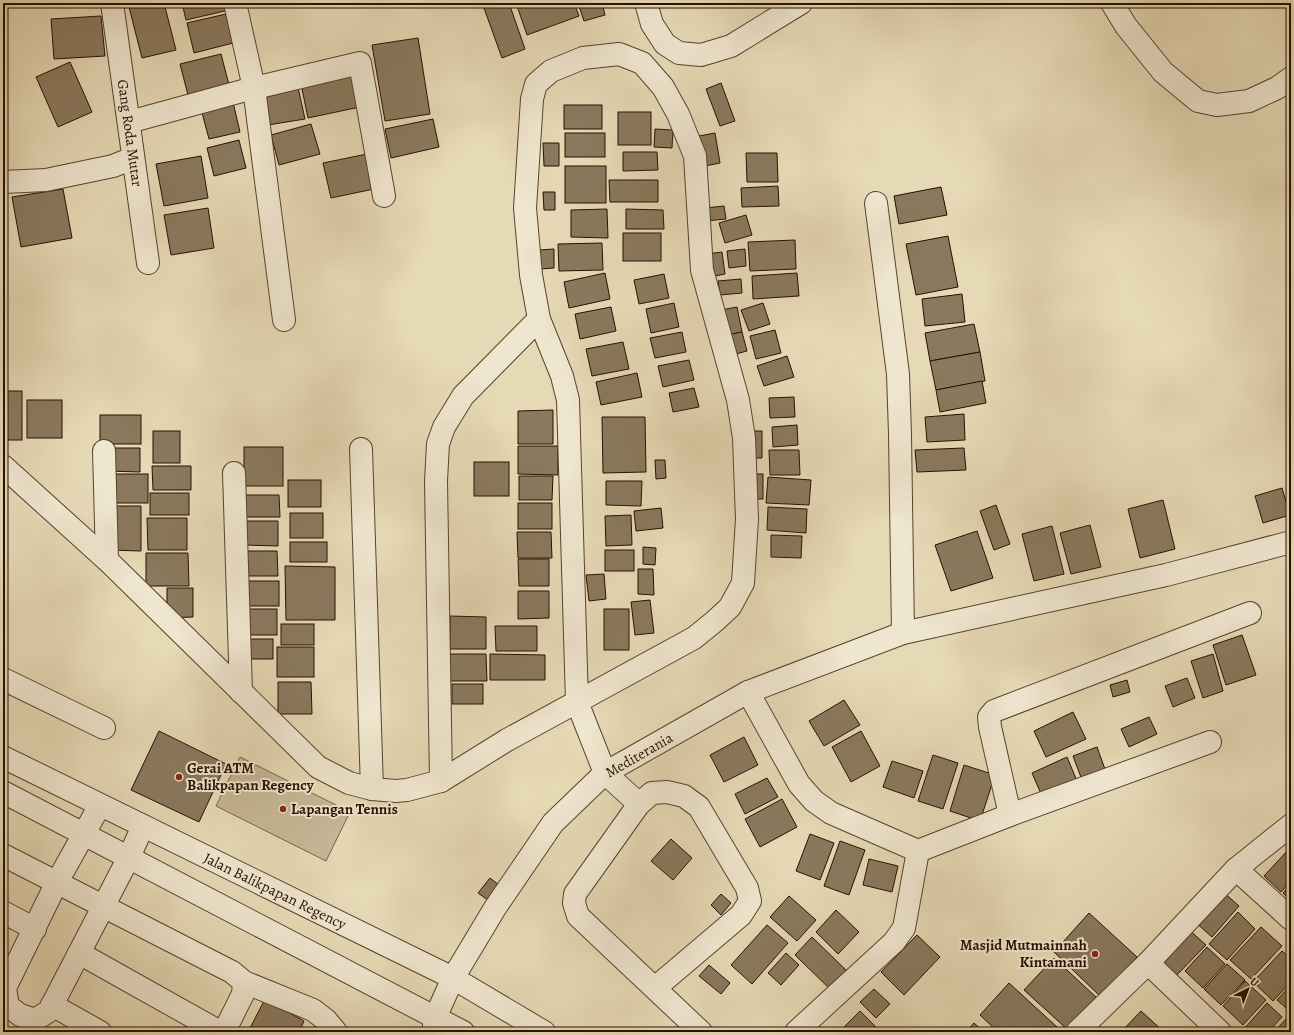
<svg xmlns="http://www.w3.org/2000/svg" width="1294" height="1035" font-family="Alegreya,serif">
	<rect width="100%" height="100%" fill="#e6d9b5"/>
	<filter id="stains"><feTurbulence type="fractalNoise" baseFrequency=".005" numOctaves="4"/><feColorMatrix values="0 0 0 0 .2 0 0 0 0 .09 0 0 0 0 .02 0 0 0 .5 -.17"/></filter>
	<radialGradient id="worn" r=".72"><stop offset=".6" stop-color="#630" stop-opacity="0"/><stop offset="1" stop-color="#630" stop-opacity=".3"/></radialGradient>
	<!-- green -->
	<polygon fill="#c6b796" stroke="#76644b" points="240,757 350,812 326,861 216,806"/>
	<!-- building -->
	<g fill="#8a795e" stroke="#271000">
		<polygon points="128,3 164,3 176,50 142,58"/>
		<polygon points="182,3 227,3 229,10 186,20"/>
		<polygon points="498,3 509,3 525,49 502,58 484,8"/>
		<polygon points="516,3 574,3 579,16 527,35"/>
		<polygon points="578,3 602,3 605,15 584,21"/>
		<polygon points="226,14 233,43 194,53 187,23"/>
		<polygon points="101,16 105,56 54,59 51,19"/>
		<polygon points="418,38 430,114 385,121 372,45"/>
		<polygon points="221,54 229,85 188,95 180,64"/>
		<polygon points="70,62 92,112 58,127 36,77"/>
		<polygon points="353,74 360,107 308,118 301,84"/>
		<polygon points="297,83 305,119 268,125 261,89"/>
		<polygon points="721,83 735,121 720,126 706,89"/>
		<polygon points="232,98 240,132 209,139 200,105"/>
		<rect x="564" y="105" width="38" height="24"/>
		<rect x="618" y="112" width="33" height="33"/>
		<polygon points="433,119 439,147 391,158 385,129"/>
		<polygon points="311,124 320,154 279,165 271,135"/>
		<polygon points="655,129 673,130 672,148 654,147"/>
		<rect x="565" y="133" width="40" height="24"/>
		<polygon points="715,133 720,163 705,166 699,136"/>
		<polygon points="239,140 246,168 214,176 207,148"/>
		<polygon points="543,143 559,143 559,166 544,166"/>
		<polygon points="623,152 657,152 658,170 623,171"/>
		<polygon points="746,153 777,153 778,182 747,182"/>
		<polygon points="367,154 374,189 331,198 323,163"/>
		<polygon points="201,156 208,198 164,206 156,164"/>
		<rect x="565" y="166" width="41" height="37"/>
		<polygon points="609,180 658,180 658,202 610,202"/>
		<polygon points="778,186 779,206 742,207 741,188"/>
		<polygon points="941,187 947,215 899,224 894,196"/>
		<polygon points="63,189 72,238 21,247 12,197"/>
		<polygon points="543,192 555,192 555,210 544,210"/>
		<polygon points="724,206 726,219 706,221 705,208"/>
		<polygon points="208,208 214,248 171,255 164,215"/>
		<polygon points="607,209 608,238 571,237 571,210"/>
		<polygon points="626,209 663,210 664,229 626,229"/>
		<polygon points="746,215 752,235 725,243 719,223"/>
		<rect x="623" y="233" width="38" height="28"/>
		<polygon points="948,236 958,287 916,295 906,244"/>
		<polygon points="795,240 796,269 750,271 748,242"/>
		<polygon points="602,243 603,270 559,271 558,244"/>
		<polygon points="554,249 554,268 540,269 539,250"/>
		<polygon points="745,249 746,266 729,268 727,251"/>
		<polygon points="722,252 725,274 710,277 707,254"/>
		<polygon points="605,273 610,299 569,308 564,282"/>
		<polygon points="797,273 799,296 753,299 752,276"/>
		<polygon points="664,274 669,298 639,304 634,280"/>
		<polygon points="741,279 742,293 720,295 718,281"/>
		<polygon points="962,294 965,322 925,326 922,299"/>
		<polygon points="674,303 679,327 651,333 646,309"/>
		<polygon points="763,303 770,324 749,331 741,310"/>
		<polygon points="611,307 616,331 580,339 575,314"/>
		<polygon points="737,307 742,332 727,335 721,310"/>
		<polygon points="974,324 980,352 930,361 925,333"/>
		<polygon points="775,330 781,353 756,359 750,336"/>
		<polygon points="682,332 686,352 655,358 650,338"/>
		<polygon points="742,332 747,351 732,355 727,335"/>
		<polygon points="623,342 629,369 592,376 586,349"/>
		<polygon points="980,352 985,381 936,390 930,361"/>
		<polygon points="787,356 794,377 764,386 757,366"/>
		<polygon points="689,360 694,380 663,387 658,366"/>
		<polygon points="637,373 642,397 601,405 596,382"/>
		<polygon points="982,381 986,403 940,412 936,390"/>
		<polygon points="694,388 699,407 673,412 669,393"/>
		<rect x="3" y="391" width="19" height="49"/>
		<polygon points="794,397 795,417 770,418 769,398"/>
		<rect x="27" y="400" width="35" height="38"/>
		<polygon points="553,410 553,444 518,444 518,411"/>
		<polygon points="964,414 965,440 927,442 925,417"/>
		<rect x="100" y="415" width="41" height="29"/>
		<polygon points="602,417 645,417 646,472 603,473"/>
		<polygon points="797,425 798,445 773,447 772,427"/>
		<rect x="153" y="431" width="27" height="32"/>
		<polygon points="753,431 762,431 762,458 752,458"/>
		<polygon points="518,446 558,446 558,475 518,474"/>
		<rect x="244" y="447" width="39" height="39"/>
		<polygon points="106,448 140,448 140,472 106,471"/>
		<polygon points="964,448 966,470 917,472 915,450"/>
		<polygon points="769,450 799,450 800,475 770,475"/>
		<polygon points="655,460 665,460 666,478 656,479"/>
		<rect x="474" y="462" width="35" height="34"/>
		<polygon points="152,466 191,466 191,490 153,490"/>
		<rect x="107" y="474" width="41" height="29"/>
		<rect x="752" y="474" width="11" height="25"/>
		<polygon points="519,476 553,476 552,500 519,500"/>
		<polygon points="1291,476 1291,492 1287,477"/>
		<polygon points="768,477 811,480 809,505 766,503"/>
		<rect x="288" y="480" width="33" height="27"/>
		<polygon points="606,481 642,481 641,506 606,505"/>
		<polygon points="1282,488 1290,515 1263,523 1255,496"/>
		<rect x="150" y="493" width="39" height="22"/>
		<polygon points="243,495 279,495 280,517 243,517"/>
		<polygon points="1163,500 1175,549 1140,558 1128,509"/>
		<rect x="518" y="503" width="34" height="26"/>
		<polygon points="996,505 1010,544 994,550 980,511"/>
		<polygon points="108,506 141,506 141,551 108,550"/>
		<polygon points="768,507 807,509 806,533 767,530"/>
		<polygon points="661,508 663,528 636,531 634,511"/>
		<rect x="290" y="513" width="33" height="25"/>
		<polygon points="631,515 632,545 606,546 605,516"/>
		<polygon points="147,518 187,518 187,550 148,550"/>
		<polygon points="243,521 278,521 278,546 243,545"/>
		<polygon points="1090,525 1101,567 1071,574 1060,533"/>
		<polygon points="1052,526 1064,574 1034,581 1022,534"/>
		<polygon points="977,531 993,578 951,591 935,545"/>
		<polygon points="517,532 551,532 552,558 518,558"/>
		<polygon points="771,535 802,536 801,558 771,557"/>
		<rect x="290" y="542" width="37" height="20"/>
		<polygon points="643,547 656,548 655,565 643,564"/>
		<rect x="605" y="550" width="29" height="21"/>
		<polygon points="242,551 277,551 278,576 242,576"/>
		<polygon points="146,553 188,553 189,586 146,586"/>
		<polygon points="518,559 549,559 549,586 519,586"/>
		<polygon points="285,566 335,567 335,620 286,620"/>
		<polygon points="638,569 653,569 654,595 638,594"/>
		<polygon points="604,574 606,599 589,601 586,575"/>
		<rect x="248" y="581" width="31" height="25"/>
		<polygon points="167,588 193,588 193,617 167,618"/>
		<polygon points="518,591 549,591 549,618 518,619"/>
		<polygon points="650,600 654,633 635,635 631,602"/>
		<rect x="244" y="609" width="33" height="26"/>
		<rect x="604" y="609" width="25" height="41"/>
		<polygon points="450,616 486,617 486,649 450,649"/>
		<rect x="281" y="624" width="33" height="21"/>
		<polygon points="495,626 537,626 537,651 496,651"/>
		<polygon points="1242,635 1256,675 1226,685 1213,645"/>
		<rect x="245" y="639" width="28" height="20"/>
		<rect x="277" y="647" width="37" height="30"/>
		<polygon points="448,654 486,654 487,681 448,681"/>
		<polygon points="490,654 545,655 545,680 490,680"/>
		<polygon points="1213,654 1223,691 1203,698 1191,661"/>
		<polygon points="1187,678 1195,698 1173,707 1165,686"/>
		<polygon points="1127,680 1130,692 1113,697 1110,685"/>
		<polygon points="278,682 311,682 312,714 278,714"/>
		<rect x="452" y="684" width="31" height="20"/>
		<polygon points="844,700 860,725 824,746 809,721"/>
		<polygon points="1073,712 1086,739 1046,757 1034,731"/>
		<polygon points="1149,717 1157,734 1129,747 1121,729"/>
		<polygon points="159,731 226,764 199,822 131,790"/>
		<polygon points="861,731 880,766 851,782 832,747"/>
		<polygon points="744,737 758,765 724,782 710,755"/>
		<polygon points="1097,747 1106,772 1082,780 1073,756"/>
		<polygon points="933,755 958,763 943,809 918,801"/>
		<polygon points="1067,757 1077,781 1042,796 1032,773"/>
		<polygon points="892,761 923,771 914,798 883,787"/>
		<polygon points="964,765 995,775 980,821 950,811"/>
		<polygon points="767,778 778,797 745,814 735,794"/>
		<polygon points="782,799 797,827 760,847 745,819"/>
		<polygon points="810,834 834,843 820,880 796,871"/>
		<polygon points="671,839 692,858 673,880 651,861"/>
		<polygon points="840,841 865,850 849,895 824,886"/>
		<polygon points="1289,849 1291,851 1291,881 1281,892 1264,876"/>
		<polygon points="869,859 898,866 892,892 863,885"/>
		<polygon points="490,878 503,888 492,903 478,893"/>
		<polygon points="1291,884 1291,901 1283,893"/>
		<polygon points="1221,890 1239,906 1212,937 1194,921"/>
		<polygon points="721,894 731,903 721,915 711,905"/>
		<polygon points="789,896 816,920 797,941 770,917"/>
		<polygon points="836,910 859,932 838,954 816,932"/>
		<polygon points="1238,912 1255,929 1227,960 1209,944"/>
		<polygon points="1089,913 1137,957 1101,997 1054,952"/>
		<polygon points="767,925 788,943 752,984 731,965"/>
		<polygon points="1261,927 1282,946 1251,979 1230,960"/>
		<polygon points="1187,928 1206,945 1172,980 1154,963"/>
		<polygon points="917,935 940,957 904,995 881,972"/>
		<polygon points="812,937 849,973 831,990 795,955"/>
		<polygon points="1207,947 1225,964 1203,988 1185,971"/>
		<polygon points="1282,951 1291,959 1291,982 1273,1001 1253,982"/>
		<polygon points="786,953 799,965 781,985 768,973"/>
		<polygon points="1054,958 1097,998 1068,1030 1024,990"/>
		<polygon points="1227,964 1245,980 1221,1005 1204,989"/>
		<polygon points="709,965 730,983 721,994 699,976"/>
		<polygon points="1245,981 1266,1000 1243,1025 1223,1006"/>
		<polygon points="1009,983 1057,1027 1052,1032 998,1032 980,1015"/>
		<polygon points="1291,985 1291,1012 1277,1000"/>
		<polygon points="874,989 890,1004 876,1018 860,1002"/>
		<polygon points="265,999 304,1021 299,1032 248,1032"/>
		<polygon points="1267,1003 1282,1017 1268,1032 1245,1032 1243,1030"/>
		<polygon points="860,1011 880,1031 878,1032 841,1032 840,1031"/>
		<polygon points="1141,1011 1163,1031 1162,1032 1121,1032"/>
		<polygon points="1286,1019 1291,1023 1291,1032 1274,1032"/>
		<polygon points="974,1023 984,1032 966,1032"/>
	</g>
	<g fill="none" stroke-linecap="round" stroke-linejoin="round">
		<!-- minor casing -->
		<g stroke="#57422d" stroke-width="24">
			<g id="minor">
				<polyline points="112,3 148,263"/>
				<polyline points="235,3 254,88 284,320"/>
				<polyline points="646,3 652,24 665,44 679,53 701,55 731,46 801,3"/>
				<polyline points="1112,3 1126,26 1163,72 1198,101 1217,105 1249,101 1277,88 1291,78"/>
				<polyline points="129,122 246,90 360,63 384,196"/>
				<polyline points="3,182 46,180 113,166 133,158"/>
				<polyline points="876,203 898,374 900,434 903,633 1166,575 1291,542"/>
				<polyline points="361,449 372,789"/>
				<polyline points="104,451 107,560"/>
				<polyline points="3,466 107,560 318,767 349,783 372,789 396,791 407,790 441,781 507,740 694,638 715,621 730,607 743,583 747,519 744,438 738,400 702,270 695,156 678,114 663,87 642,63 619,54 583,58 551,71 536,84 532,99 525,208 531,275 539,319 562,376 568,400 577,702 605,773 639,804"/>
				<polyline points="234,473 241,692"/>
				<polyline points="3,679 104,728"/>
				<polyline points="748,692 799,784 814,801 831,813 918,851 1010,815 990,727 989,717 994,711 1250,613"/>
				<polyline points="3,757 453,978 544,1032"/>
				<polyline points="441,781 436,481 438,444 444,427 463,396 539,319"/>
				<polyline points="3,792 463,1032"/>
				<polyline points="100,805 57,882 5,988 8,1006 20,1015 35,1020 49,1011 129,857 143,826"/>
				<polyline points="1010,815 1210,742"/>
				<polyline points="3,855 232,972 244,982 243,994 224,1032"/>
				<polyline points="1236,869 1291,919"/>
				<polyline points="3,912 35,929"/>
				<polyline points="79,953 220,1032"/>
				<polyline points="1148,963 1220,1032"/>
				<polyline points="244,982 313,1010 326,1020 336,1032"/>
				<polyline points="655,988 741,915 750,901 747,888 699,807 684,796 667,792 652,793 639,804 575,894 574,903 578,916 701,1032"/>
				<polyline points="52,1005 100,1032"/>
				<polyline points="433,1032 435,1018 453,978 495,908 553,823 605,773 748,692 903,633"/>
				<polyline points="796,1032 894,942 904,928 918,851"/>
				<polyline points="1077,1032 1148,963 1236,869 1291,825"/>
			</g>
		</g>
		<!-- minor -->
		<use href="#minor" stroke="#efe6cf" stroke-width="22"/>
	</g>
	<!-- markers -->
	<g fill="#8f2418" stroke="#efe6cf" stroke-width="1.5">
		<circle cx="179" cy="777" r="4"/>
		<circle cx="283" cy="809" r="4"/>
		<circle cx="1095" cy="954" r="4"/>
	</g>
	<g text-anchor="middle" stroke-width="4" stroke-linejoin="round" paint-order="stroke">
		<!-- street labels -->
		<g font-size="15" fill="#271000" stroke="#efe6cf">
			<text transform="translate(130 133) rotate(82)" y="5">Gang Roda Mutar</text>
			<text transform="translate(639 755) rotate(-30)" y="5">Mediterania</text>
			<text transform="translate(275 891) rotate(26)" y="5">Jalan Balikpapan Regency</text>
		</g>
		<!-- poi labels -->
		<g font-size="15" font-weight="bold" fill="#271000" stroke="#efe6cf" text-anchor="start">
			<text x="187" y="773">Gerai ATM<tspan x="187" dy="17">Balikpapan Regency</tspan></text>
			<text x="291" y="814">Lapangan Tennis</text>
			<text x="1087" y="950" text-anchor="end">Masjid Mutmainnah<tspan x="1087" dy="17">Kintamani</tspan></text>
		</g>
	</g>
	<!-- margin -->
	<rect width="1294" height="1035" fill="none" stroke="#e6d9b5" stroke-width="16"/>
	<rect x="4" y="4" width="1286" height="1027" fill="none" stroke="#271000" stroke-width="2"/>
	<rect x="8" y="8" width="1278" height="1019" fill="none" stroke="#271000"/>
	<!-- north arrow -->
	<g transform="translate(1248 989) rotate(42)" stroke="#efe6cf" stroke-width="3" paint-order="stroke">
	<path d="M0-3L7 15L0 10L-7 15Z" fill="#271000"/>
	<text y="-6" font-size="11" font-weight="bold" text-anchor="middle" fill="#271000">U</text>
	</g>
	<rect width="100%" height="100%" filter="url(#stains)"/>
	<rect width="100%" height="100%" fill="url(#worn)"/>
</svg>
